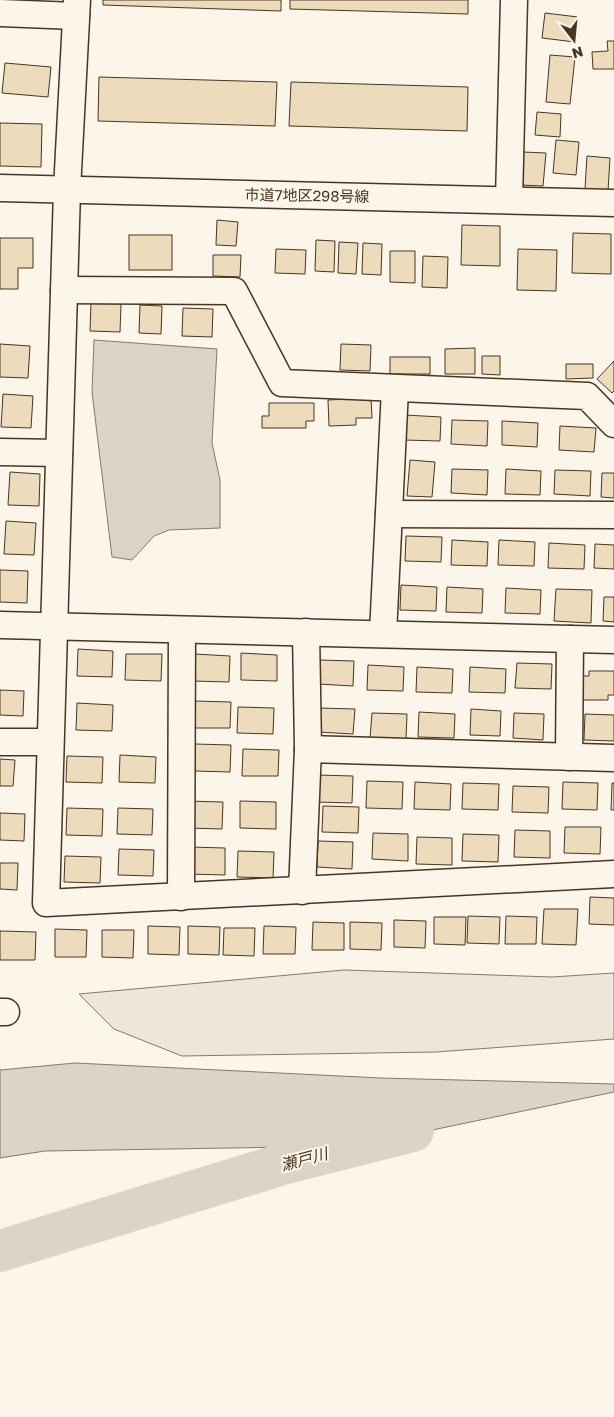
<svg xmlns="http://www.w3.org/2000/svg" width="614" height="1417" font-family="'Golos Text','Noto Sans JP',sans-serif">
	<rect width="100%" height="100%" fill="#fbf6e9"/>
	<!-- green -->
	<polygon fill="#ede6d9" stroke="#887966" points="344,970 552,977 614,973 614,1039 436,1052 182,1056 114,1029 79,994"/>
	<!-- water -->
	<g fill="#dcd4c6" stroke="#887966">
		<polygon points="94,340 217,349 212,443 220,480 220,528 169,530 154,536 132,560 112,557 92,392"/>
		<polygon points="75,1063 381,1078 614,1084 614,1092 356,1146 45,1151 0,1158 0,1070"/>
	</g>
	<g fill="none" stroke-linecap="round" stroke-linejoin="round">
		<!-- river -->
		<polyline stroke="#dcd4c6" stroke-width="42" points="0,1251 283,1164 413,1131"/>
	</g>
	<!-- building -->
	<g fill="#ecdcbc" stroke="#4a3520">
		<polygon points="103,0 281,0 281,11 103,5"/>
		<polygon points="290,0 468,0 468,14 290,9"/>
		<polygon points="545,13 578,17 575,42 542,38"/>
		<polygon points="607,41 614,41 614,69 593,69 592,52 608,51"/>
		<polygon points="550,55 575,57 570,104 546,102"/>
		<polygon points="5,63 51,67 48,97 2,93"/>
		<polygon points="99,77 277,82 275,126 98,121"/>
		<polygon points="291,82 468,87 467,131 289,126"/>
		<polygon points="537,112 561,114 560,137 535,135"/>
		<polygon points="0,123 42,124 41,167 0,166"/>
		<polygon points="556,140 579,142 576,175 553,173"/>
		<polygon points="523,152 546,153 543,186 520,185"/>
		<polygon points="587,156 610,158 608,191 585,189"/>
		<polygon points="217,220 238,222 236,246 216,245"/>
		<polygon points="462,225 500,226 500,266 461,265"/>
		<polygon points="573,233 611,234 611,274 572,273"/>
		<rect x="129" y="235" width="43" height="35"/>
		<polygon points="0,238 33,238 33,268 18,268 18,289 0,289"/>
		<polygon points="316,240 335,241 334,272 315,271"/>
		<polygon points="339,242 358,243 356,274 338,273"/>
		<polygon points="363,243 382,244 381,275 362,274"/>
		<polygon points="276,249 306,250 305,274 275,273"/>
		<polygon points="518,249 557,250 556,291 517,290"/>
		<polygon points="390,251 415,251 415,283 390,282"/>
		<polygon points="213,255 241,255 240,277 213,276"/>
		<polygon points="423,256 448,257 447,288 422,287"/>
		<polygon points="91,303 121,304 120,332 90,331"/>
		<polygon points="140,305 162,306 161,334 139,333"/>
		<polygon points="183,308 213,309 212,337 182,336"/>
		<polygon points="0,344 30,346 28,378 0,377"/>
		<polygon points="341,344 371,345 370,371 340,370"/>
		<polygon points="475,348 475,374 445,374 445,349"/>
		<polygon points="482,356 500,356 500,375 482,374"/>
		<rect x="390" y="357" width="40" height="17"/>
		<polygon points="614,361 614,391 612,393 597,379"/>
		<polygon points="566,364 593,364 593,378 566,379"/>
		<polygon points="3,394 33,396 31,428 1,427"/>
		<polygon points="371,398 372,418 356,418 356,425 329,426 328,400"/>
		<polygon points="269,403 314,403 314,421 306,421 306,428 262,428 262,416 269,416"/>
		<polygon points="405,415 441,417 440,441 404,440"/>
		<polygon points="452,420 488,421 487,446 451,444"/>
		<polygon points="502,421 538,423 537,447 502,445"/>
		<polygon points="560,426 596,428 594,452 559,450"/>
		<polygon points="410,460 435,462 432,497 407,496"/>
		<polygon points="452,469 488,470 487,495 451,493"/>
		<polygon points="506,469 541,471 540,495 505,494"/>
		<polygon points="555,470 591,471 590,496 554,494"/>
		<polygon points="10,472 40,474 39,506 8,505"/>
		<polygon points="602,473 614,473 614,498 601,497"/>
		<polygon points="6,521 36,523 34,555 4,554"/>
		<polygon points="406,536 442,537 441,562 405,561"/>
		<polygon points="452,540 488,542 487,566 451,565"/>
		<polygon points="499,540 535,542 534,566 498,565"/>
		<polygon points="549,543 585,545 584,569 548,568"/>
		<polygon points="595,544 614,545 614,569 594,568"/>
		<polygon points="0,570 28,571 27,603 0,602"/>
		<polygon points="401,585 437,587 436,611 400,610"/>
		<polygon points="447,587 483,589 482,613 446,612"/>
		<polygon points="506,588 541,590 540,614 505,613"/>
		<polygon points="556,589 592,590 591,623 554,621"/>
		<polygon points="604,597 614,597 614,622 603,621"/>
		<polygon points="78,649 113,651 112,677 77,676"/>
		<polygon points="241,653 277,655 277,681 241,680"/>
		<polygon points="126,654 162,654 161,681 125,680"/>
		<polygon points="194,654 230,656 229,682 193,681"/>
		<polygon points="319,660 354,661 353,686 318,684"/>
		<polygon points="517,663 552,664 551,689 515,688"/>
		<polygon points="368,665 404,667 403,691 367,690"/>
		<polygon points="417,667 453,669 452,693 416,692"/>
		<polygon points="470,667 506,669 505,693 469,692"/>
		<polygon points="589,671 614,671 614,695 608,695 608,700 582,700 583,676 589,676"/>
		<polygon points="0,690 24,691 23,716 0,715"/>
		<polygon points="195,701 231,702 230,728 194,728"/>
		<polygon points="77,703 113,705 112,731 76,730"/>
		<polygon points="238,707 274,708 273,734 237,733"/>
		<polygon points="319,708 355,709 353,734 318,732"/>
		<polygon points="471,709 501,711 500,736 470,735"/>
		<polygon points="419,712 455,714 454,738 418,737"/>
		<polygon points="372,713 407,714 406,739 370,738"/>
		<polygon points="514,713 544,714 543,740 513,738"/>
		<polygon points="585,714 614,715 614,741 584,740"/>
		<polygon points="195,744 231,745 230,772 194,771"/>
		<polygon points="243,749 279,750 278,776 242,776"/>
		<polygon points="120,755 156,757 155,783 119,782"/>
		<polygon points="67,756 103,757 102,783 66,782"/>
		<polygon points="0,759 15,760 13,786 0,786"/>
		<polygon points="317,775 353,776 352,803 316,802"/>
		<polygon points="367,781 403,782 402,809 366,808"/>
		<polygon points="415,782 451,784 450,810 414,809"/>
		<polygon points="563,782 598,783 597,810 562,809"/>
		<polygon points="463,783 499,784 498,810 462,809"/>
		<polygon points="612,783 614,783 614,810 611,810"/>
		<polygon points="513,786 549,787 548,813 512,812"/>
		<polygon points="187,801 223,802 222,829 186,828"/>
		<polygon points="240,801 276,802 276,829 240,828"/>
		<polygon points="323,806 359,807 358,833 322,832"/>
		<polygon points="67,808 103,809 102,836 66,835"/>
		<polygon points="118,808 153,809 152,835 117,834"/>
		<polygon points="0,813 25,814 24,841 0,840"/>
		<polygon points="565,827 601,827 600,854 564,853"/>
		<polygon points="515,830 550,831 550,858 514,857"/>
		<polygon points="373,833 408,834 408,861 372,859"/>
		<polygon points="463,834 499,835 498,862 462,861"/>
		<polygon points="417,837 452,838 452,865 416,864"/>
		<polygon points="318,841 353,842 352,869 317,867"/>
		<polygon points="190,847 225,848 225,875 189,874"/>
		<polygon points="119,849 154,850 153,876 118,875"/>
		<polygon points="238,851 274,852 273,878 237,877"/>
		<polygon points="65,856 101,857 100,883 64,882"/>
		<polygon points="0,863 18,863 17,890 0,889"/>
		<polygon points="590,897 614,898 614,925 589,924"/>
		<polygon points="544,909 578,909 576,945 542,944"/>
		<polygon points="468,916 500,917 499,944 467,943"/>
		<polygon points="506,916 537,917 536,944 505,944"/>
		<polygon points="434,917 466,917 465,945 434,944"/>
		<polygon points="394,920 426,921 425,948 394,947"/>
		<polygon points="313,922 344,923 344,950 312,950"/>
		<polygon points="350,922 382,923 381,950 350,949"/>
		<polygon points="148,926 180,927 179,955 148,954"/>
		<polygon points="188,926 220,927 219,955 188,954"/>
		<polygon points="264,926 296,927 295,954 263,954"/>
		<polygon points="224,928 255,928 254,956 223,955"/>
		<polygon points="55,929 87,930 86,957 55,957"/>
		<polygon points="102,930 134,930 133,958 102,957"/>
		<polygon points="0,931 36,932 35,960 0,960"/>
	</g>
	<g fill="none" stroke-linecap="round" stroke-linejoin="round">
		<!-- minor casing -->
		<g stroke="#4a3520" stroke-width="29">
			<g id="minor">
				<polyline points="77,0 67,190 46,903 614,874"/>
				<polyline points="0,13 76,16"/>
				<polyline points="0,188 614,203"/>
				<polyline points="509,200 514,0"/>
				<polyline points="64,290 234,291 282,383 587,396 614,424"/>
				<polyline points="0,452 59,453"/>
				<polyline points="389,514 614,515"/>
				<polyline points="0,625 614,640"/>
				<polyline points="383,634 395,389"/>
				<polyline points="0,742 50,742"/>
				<polyline points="308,749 614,758"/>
				<polyline points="569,757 570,639"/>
				<polyline points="302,891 308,749 306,632"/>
				<polyline points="181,897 182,630"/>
				<polyline points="0,1012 6,1012"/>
			</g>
		</g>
		<!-- minor -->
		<use href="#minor" stroke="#fbf6e9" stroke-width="26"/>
	</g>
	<g text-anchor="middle" stroke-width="4" stroke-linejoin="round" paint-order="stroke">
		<!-- street labels -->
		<g font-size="15" fill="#4a3520" stroke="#fbf6e9">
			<text transform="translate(307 196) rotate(1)" y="5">市道7地区298号線</text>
		</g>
		<!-- water labels -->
		<g font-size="16" font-style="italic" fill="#4a3520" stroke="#fbf6e9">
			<text transform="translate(304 1159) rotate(-15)" y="6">瀬戸川</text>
		</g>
	</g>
	<!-- north arrow -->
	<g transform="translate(574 40) rotate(164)" stroke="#fbf6e9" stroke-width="4" paint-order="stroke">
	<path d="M0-4L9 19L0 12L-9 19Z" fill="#4a3520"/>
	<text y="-8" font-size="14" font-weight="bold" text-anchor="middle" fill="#4a3520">N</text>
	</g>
</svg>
